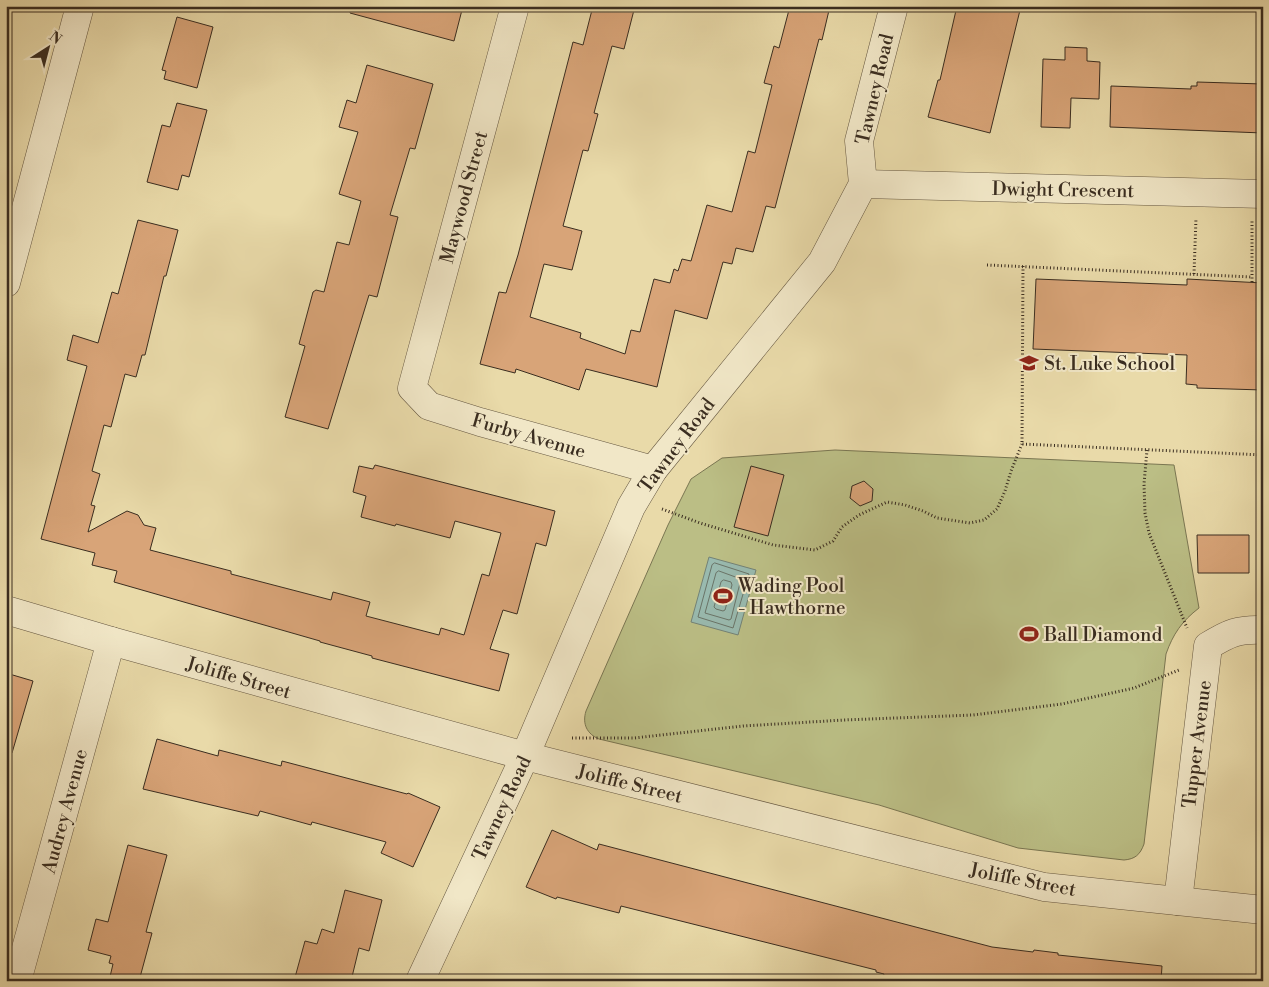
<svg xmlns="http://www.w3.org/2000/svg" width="1269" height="987" font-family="'Libre Bodoni',serif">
	<rect width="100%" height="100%" fill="#e9daa9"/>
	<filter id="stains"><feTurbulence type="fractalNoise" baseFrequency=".004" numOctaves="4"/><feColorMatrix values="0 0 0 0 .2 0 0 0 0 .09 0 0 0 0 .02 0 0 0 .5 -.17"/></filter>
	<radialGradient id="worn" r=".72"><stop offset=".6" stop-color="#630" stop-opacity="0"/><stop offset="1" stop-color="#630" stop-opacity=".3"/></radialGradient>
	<!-- green -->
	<path fill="#bbbe85" stroke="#7a7652" d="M835 450 1174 465 1199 608C1182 621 1173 634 1166 654L1144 844C1140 855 1135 859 1124 860L1018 848 879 805 599 739C587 734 582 724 586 711L668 525 691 479 722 458Z"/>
	<!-- water -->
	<polygon fill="#99baaf" stroke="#738276" points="709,557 756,570 738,635 691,622"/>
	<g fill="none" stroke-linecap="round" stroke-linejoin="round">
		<!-- shore -->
		<g stroke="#6a7468" stroke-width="1">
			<polygon points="715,563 749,574 733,628 698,617 712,565"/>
			<polygon points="719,571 741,579 731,619 729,620 705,613 716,573"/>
			<polygon points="724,580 731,582 732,585 725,610 723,611 716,609 714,607 721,582"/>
		</g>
	</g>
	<!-- building -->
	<g fill="#d8a478" stroke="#3a2d20">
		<polygon points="351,6 463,6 454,41 350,13"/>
		<polygon points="593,6 635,6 624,49 612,46 594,113 598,114 588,151 583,150 563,226 582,231 572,270 544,264 530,317 581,333 580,338 625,354 631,330 640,332 654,279 670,283 674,269 678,271 682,259 691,261 707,205 732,212 748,151 755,153 772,85 764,83 774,46 779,48 790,6 830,6 822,40 819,39 775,208 766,206 753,252 736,248 732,264 723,262 707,319 675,310 657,387 586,369 579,390 516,369 515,373 480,364 499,292 506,293 518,255 573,42 583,45"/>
		<polygon points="957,6 1021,6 990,133 928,117 938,80 940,80"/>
		<polygon points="177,17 213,27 197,88 164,79 166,71 162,70"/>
		<polygon points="1065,47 1087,48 1087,61 1100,62 1099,99 1071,98 1070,128 1041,127 1043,59 1065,60"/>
		<polygon points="367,65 433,84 415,149 410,148 390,215 398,217 377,297 369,295 328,429 285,417 305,346 299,344 313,292 316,290 324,292 337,242 349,245 361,201 339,194 358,132 339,127 347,100 356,103"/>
		<polygon points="1197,82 1263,84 1263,133 1110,127 1111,86 1191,89 1191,86 1197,86"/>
		<polygon points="177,103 207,110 189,177 182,175 178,190 147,182 162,125 170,127"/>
		<polygon points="138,220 178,230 166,276 164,276 145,355 142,355 136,377 125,374 111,427 104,425 92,471 100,474 91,505 95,506 88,532 127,511 138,515 144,525 156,528 150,550 231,571 231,574 331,600 333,592 370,602 366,616 439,635 441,628 464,635 482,574 489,576 501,533 455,521 450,538 396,524 395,526 361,517 366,496 353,492 359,466 373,469 375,465 555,511 546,546 536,543 517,614 503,610 490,649 509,654 499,691 372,658 372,656 320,642 320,641 114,582 117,571 92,565 95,553 41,539 87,366 67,360 73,335 98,343 112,292 118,294"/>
		<polygon points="1036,279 1187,285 1187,279 1263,283 1263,390 1197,388 1197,385 1186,384 1187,355 1033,349"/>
		<polygon points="751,466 784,475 768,536 734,527"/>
		<polygon points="864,481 873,489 872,501 860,506 850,498 852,486"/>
		<polygon points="1197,535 1249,535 1249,573 1198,573"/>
		<polygon points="6,673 33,681 12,753 6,752"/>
		<polygon points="157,739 218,756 219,750 281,766 282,761 407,794 408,793 440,807 413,867 381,853 386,842 312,822 311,825 260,811 258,816 143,789"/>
		<polygon points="552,830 597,850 599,844 992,947 1033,952 1034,950 1058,953 1058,955 1162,966 1161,981 882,981 884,974 876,972 876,970 621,906 619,913 557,897 556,899 526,887"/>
		<polygon points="128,845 167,855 146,932 152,933 139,981 109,981 113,964 109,963 111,956 88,950 96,919 108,922"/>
		<polygon points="345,890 382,900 369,951 359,948 351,981 294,981 305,941 317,944 322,929 334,933"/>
	</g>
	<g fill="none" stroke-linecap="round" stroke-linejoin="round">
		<!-- minor casing -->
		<g stroke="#665842" stroke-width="29">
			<g id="minor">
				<polyline points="515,6 412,388 429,406 480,422 653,470"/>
				<polyline points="863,184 1263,194"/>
				<polyline points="6,283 80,6"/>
				<polyline points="6,610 111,641 525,756 1044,887 1263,910"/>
				<path d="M1178 901 1208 646C1229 633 1238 629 1263 630"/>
				<polyline points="17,981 111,641"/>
				<polyline points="420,981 525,756 631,507 653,470 822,262 863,184 859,141 894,6"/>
			</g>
		</g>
		<!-- path -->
		<g stroke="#3a2d20" stroke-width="3" stroke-dasharray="1 2.5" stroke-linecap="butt">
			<polyline points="987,265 1252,277"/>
			<polyline points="1023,266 1022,444 1263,455"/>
			<polyline points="1194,274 1196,218"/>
			<polyline points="1252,282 1252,220"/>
			<polyline points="1147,450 1144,484 1145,513 1149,533 1187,628"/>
			<polyline points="662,509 700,523 773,545 815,550 833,541 842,527 859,515 887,502 905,505 923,511 937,518 970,523 984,520 997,509 1005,491 1011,471 1022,444"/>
			<polyline points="572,738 634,738 743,726 844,720 973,715 1062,704 1134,688 1179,670"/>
		</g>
		<!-- minor -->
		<use href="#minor" stroke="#f1e7c7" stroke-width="28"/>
	</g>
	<!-- icons -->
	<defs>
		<g id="school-bare" transform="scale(1.5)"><path d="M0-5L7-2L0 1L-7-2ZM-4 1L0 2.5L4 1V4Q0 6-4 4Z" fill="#8f2418" stroke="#f1e7c7" stroke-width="2.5" paint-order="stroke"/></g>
		<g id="stadium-bare" transform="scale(1.5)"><path d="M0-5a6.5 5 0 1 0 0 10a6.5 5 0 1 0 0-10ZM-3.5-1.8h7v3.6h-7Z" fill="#8f2418" stroke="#f1e7c7" stroke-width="2.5" paint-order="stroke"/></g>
	</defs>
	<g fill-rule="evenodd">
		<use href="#school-bare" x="1029" y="363"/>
		<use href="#stadium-bare" x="723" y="596"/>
		<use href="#stadium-bare" x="1029" y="634"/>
	</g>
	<g text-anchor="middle" stroke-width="4" stroke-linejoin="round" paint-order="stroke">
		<!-- street labels -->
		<g font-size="19" fill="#3a2d20" stroke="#f1e7c7">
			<text transform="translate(874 89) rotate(-77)" y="7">Tawney Road</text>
			<text transform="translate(1063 189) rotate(1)" y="7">Dwight Crescent</text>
			<text transform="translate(463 197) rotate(-75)" y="7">Maywood Street</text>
			<text transform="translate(529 435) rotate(16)" y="7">Furby Avenue</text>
			<text transform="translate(676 445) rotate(-53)" y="7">Tawney Road</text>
			<text transform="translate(239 677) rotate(16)" y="7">Joliffe Street</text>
			<text transform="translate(1196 744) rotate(-83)" y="7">Tupper Avenue</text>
			<text transform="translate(630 783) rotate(14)" y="7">Joliffe Street</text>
			<text transform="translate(501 808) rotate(-65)" y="7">Tawney Road</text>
			<text transform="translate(64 811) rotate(-75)" y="7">Audrey Avenue</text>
			<text transform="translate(1023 879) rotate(11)" y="7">Joliffe Street</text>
		</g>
		<!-- poi labels -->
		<g font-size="19" fill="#3a2d20" stroke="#f1e7c7" text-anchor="start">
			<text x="1044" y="370">St. Luke School</text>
			<text x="738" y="592">Wading Pool<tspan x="738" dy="22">- Hawthorne</tspan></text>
			<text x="1044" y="641">Ball Diamond</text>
		</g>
	</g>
	<!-- margin -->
	<rect width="1269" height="987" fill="none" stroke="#e9daa9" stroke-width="25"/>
	<rect x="8" y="8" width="1254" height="972" fill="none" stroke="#3a2d20" stroke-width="2.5"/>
	<rect x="12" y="12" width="1244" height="962" fill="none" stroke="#3a2d20"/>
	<!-- north arrow -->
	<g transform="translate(48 48) rotate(36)" stroke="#f1e7c7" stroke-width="4" paint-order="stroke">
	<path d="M0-4L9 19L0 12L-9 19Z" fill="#3a2d20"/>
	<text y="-8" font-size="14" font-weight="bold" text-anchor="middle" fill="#3a2d20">N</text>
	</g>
	<rect width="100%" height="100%" filter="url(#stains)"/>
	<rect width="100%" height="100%" fill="url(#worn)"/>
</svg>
